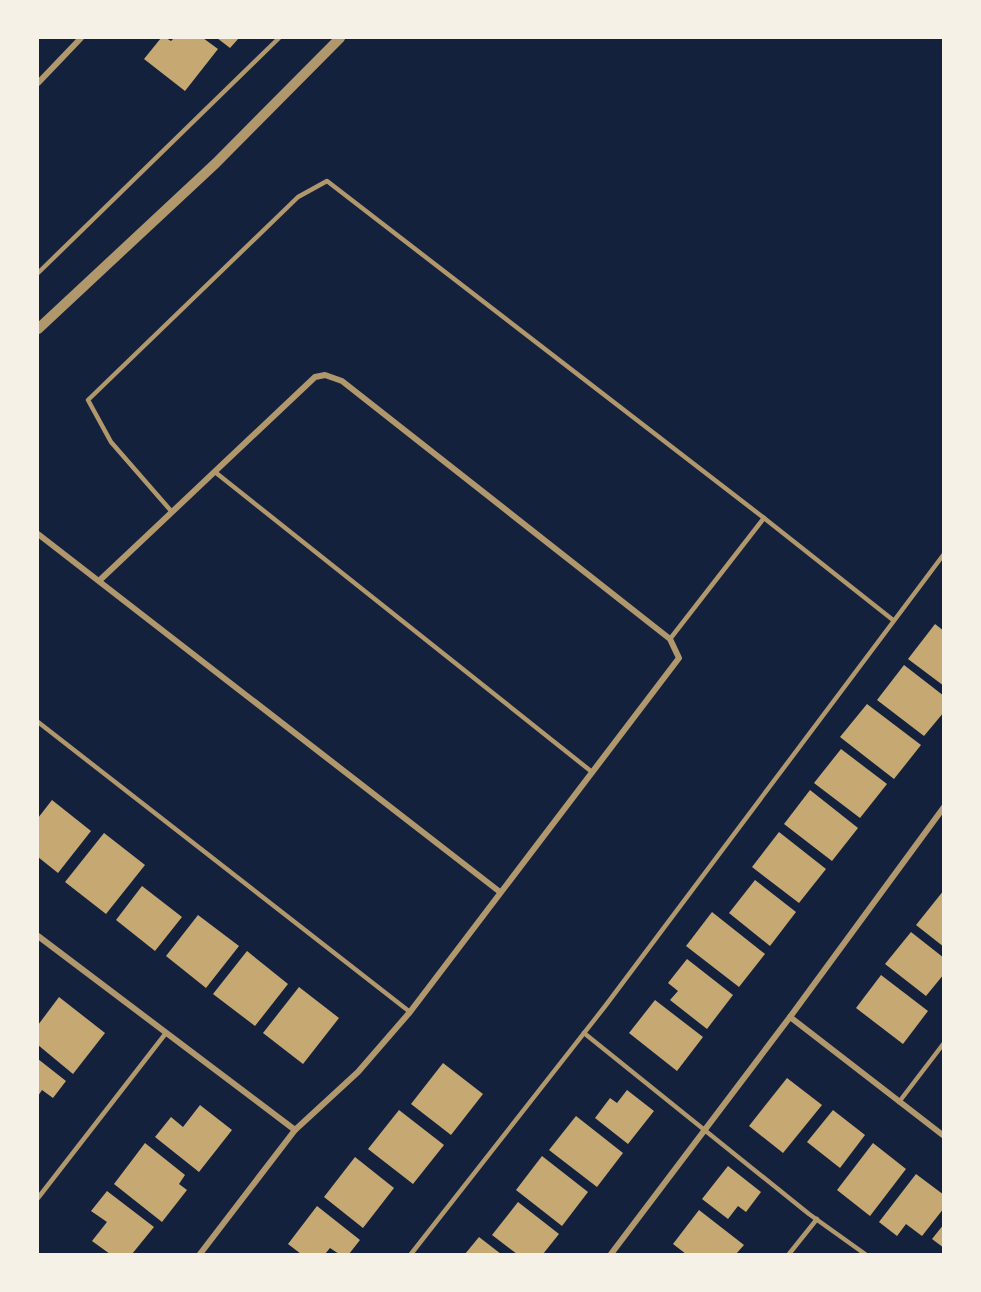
<svg xmlns="http://www.w3.org/2000/svg" width="981" height="1292" font-family="Poppins,sans-serif">
	<rect width="100%" height="100%" fill="#14213d"/>
	<!-- building -->
	<g fill="#c6a872">
		<polygon points="161,38 166,38 171,41 174,38 203,38 218,49 185,91 144,59"/>
		<polygon points="217,38 239,38 230,48"/>
		<polygon points="935,624 944,631 944,686 908,659"/>
		<polygon points="904,665 944,696 944,712 924,736 877,700"/>
		<polygon points="867,704 921,745 894,779 840,737"/>
		<polygon points="841,749 887,784 860,818 814,783"/>
		<polygon points="810,790 858,828 832,861 784,824"/>
		<polygon points="52,800 91,831 58,873 38,857 38,818"/>
		<polygon points="779,832 826,869 799,903 752,867"/>
		<polygon points="104,833 145,865 106,914 65,882"/>
		<polygon points="755,880 796,912 770,946 729,913"/>
		<polygon points="142,886 182,917 155,951 116,920"/>
		<polygon points="944,890 944,947 916,925"/>
		<polygon points="712,912 765,954 739,987 686,946"/>
		<polygon points="198,915 239,946 206,988 166,956"/>
		<polygon points="911,932 944,958 944,974 926,996 885,964"/>
		<polygon points="247,951 288,984 255,1026 213,994"/>
		<polygon points="687,959 733,995 707,1029 670,1000 678,991 668,983"/>
		<polygon points="881,975 928,1011 903,1044 856,1008"/>
		<polygon points="299,987 339,1018 303,1064 263,1033"/>
		<polygon points="59,997 105,1033 73,1074 38,1045 38,1025"/>
		<polygon points="655,1000 703,1037 677,1071 629,1033"/>
		<polygon points="38,1059 66,1081 53,1098 42,1090 38,1096"/>
		<polygon points="443,1063 483,1094 451,1135 411,1104"/>
		<polygon points="787,1078 822,1105 783,1153 749,1126"/>
		<polygon points="627,1090 654,1111 628,1144 595,1118 610,1098 617,1103"/>
		<polygon points="200,1105 232,1130 199,1172 155,1137 171,1117 183,1127"/>
		<polygon points="399,1110 444,1145 413,1184 368,1149"/>
		<polygon points="833,1110 865,1135 840,1168 807,1142"/>
		<polygon points="576,1116 623,1153 597,1187 549,1150"/>
		<polygon points="145,1143 185,1175 179,1184 187,1190 162,1222 114,1184"/>
		<polygon points="873,1143 906,1169 870,1216 837,1190"/>
		<polygon points="542,1156 588,1192 562,1226 516,1190"/>
		<polygon points="355,1157 394,1188 363,1228 324,1197"/>
		<polygon points="728,1166 761,1192 746,1212 738,1206 728,1219 702,1199"/>
		<polygon points="916,1174 944,1195 944,1208 922,1236 906,1224 897,1236 879,1222"/>
		<polygon points="107,1191 154,1227 132,1254 110,1254 92,1241 107,1222 91,1211"/>
		<polygon points="518,1202 559,1234 543,1254 517,1254 492,1235"/>
		<polygon points="317,1206 360,1240 349,1254 339,1254 330,1248 325,1254 301,1254 288,1244"/>
		<polygon points="699,1210 744,1245 736,1254 686,1254 673,1244"/>
		<polygon points="944,1224 944,1248 932,1239"/>
		<polygon points="479,1237 501,1254 465,1254"/>
	</g>
	<g fill="none" stroke-linecap="round" stroke-linejoin="round">
		<!-- service -->
		<g stroke="#b1986c" stroke-width="4.5">
			<polyline points="38,273 279,38"/>
			<polyline points="215,472 592,772"/>
			<polyline points="172,512 111,442 88,400 298,197 327,181 764,518 670,639"/>
			<polyline points="764,518 893,620"/>
			<polyline points="38,722 410,1012"/>
			<polyline points="584,1033 809,1214 865,1254"/>
			<polyline points="899,1102 944,1043"/>
			<polyline points="38,1198 166,1033"/>
			<polyline points="411,1254 606,1005 944,554"/>
			<polyline points="789,1254 817,1219"/>
		</g>
		<!-- minor -->
		<g stroke="#b1986c" stroke-width="6">
			<polyline points="38,83 81,38"/>
			<polyline points="38,534 500,892"/>
			<polyline points="100,580 315,377 325,375 342,381 670,639 679,658 410,1012 358,1072 295,1130 200,1254"/>
			<polyline points="38,936 295,1130"/>
			<polyline points="790,1017 944,1136"/>
			<polyline points="611,1254 790,1017 944,807"/>
		</g>
		<!-- tertiary -->
		<polyline stroke="#b1986c" stroke-width="10" points="38,329 216,163 340,38"/>
	</g>
	<!-- border -->
	<rect width="981" height="1292" fill="none" stroke="#f6f1e7" stroke-width="78"/>
</svg>
